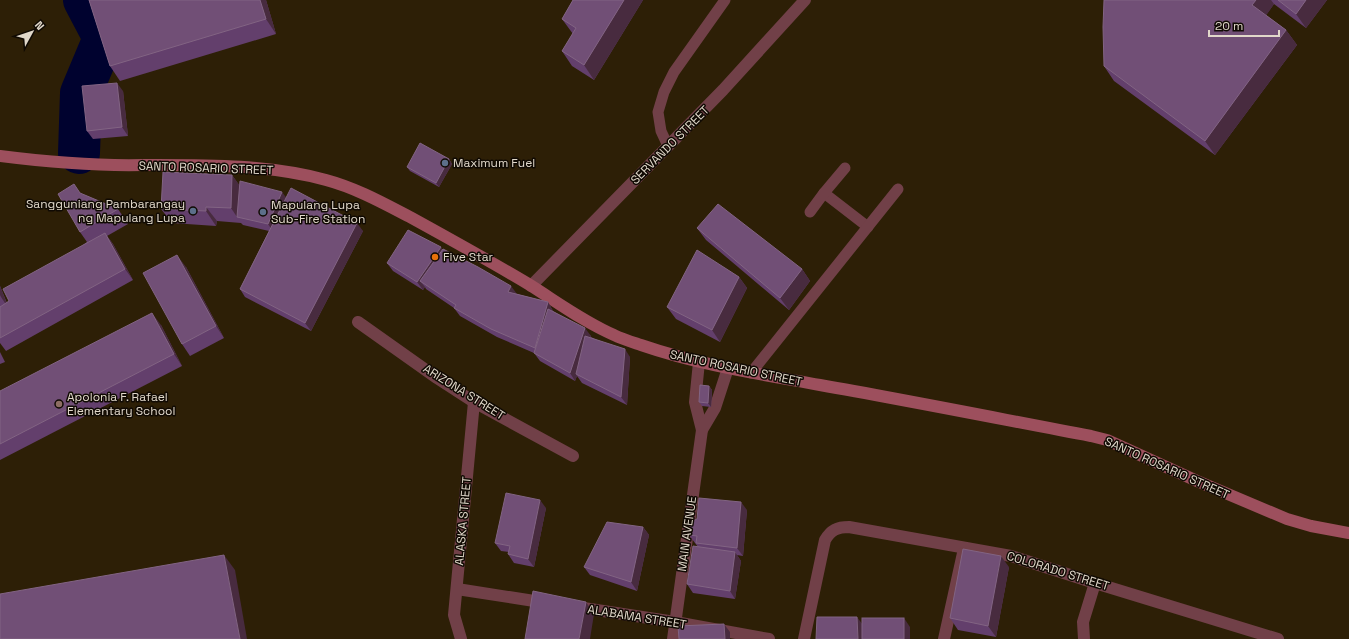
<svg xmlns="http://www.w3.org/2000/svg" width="1349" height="639" font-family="'Space Grotesk',sans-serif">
	<rect width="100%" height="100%" fill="#2d1f06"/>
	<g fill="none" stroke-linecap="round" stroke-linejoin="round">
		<!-- river -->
		<polyline stroke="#00022f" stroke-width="42" points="79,153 81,93 104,38 84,0"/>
		<!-- lane -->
		<g stroke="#714048" stroke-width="11">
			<polyline points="668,146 661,131 658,112 664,92 674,72 725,0"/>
			<polyline points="824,193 868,227"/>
			<polyline points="810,212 824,193 845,168"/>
			<polyline points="751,373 898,189"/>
		</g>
		<!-- street -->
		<g stroke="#714048" stroke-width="12">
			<polyline points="531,286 723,90 805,0"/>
			<polyline points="358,322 437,378 474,402 573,456"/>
			<polyline points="699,362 695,402 702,430"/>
			<polyline points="457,589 547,603"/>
			<polyline points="577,607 675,622 769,639"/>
			<polyline points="461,639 454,615 474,402"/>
			<polyline points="673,639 702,430 715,408 728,368"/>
			<path d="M804 639 825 540C831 530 837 527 849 527L1011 556 1095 583 1278 639"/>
			<polyline points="944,639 963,553"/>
			<polyline points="1084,639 1083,622 1095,583"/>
		</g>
		<!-- secondary -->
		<path stroke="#9d4f5d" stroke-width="12" d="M0 156C47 162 95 166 143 165 204 165 267 164 326 180 356 188 383 203 410 217 450 239 490 261 530 285 557 302 584 322 614 335 622 339 632 342 641 345 699 365 760 374 820 385 911 401 1001 419 1091 436L1107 440 1197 481 1287 519 1311 526 1349 533"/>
	</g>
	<!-- wall -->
	<g fill="#633f6c">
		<polygon points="89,0 266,0 276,34 120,81 110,66"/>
		<polygon points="573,0 643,0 594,80 572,66 562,51 573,34 562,19"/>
		<polygon points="1104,0 1327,0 1306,28 1274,4 1266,15 1286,30 1297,45 1215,155 1114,81 1104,66"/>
		<polygon points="123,91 128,136 93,139 87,131"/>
		<polygon points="449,159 452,164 439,187 410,171 407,167"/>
		<polygon points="232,175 239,185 287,198 363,231 311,331 245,297 240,289 269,231 243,225 241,223 217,221 216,226 172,223 161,209"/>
		<polygon points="80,194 118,209 128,224 107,236 113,244 133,280 6,351 0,343 0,286 7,303 87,242 80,232"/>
		<polygon points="697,228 802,269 810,281 789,310 706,240"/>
		<polygon points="442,250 517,294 548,302 553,311 591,336 591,337 630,357 627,405 582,383 577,376 575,381 540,361 534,353 497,337 460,316 454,308 426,289 425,287 423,290 393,271 387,263"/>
		<polygon points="186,267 224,338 190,356 182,344"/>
		<polygon points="739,277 747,288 720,342 676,319 667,307"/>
		<polygon points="161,325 182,366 0,460 0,391"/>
		<polygon points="0,352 5,362 0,364"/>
		<polygon points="709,386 712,390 711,407 702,406 699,402"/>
		<polygon points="546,508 534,567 514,563 508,554 509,552 501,551 495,543"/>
		<polygon points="747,510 743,556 737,555 741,561 735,599 693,593 687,584 698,547 689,535"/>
		<polygon points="643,527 649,535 637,591 590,575 584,567"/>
		<polygon points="1009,567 996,637 958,630 950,618"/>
	</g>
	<!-- shaded-wall -->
	<g fill="#482b3f">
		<polygon points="260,0 266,0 276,34 266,19"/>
		<polygon points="624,0 643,0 594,80 584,65"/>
		<polygon points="1256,0 1271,0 1274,4 1263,20 1252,5"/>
		<polygon points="1306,0 1327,0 1306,28 1296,14"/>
		<polygon points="1286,30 1297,45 1215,155 1205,141"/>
		<polygon points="117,83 123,91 128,136 122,127"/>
		<polygon points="449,159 452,164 439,187 436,183"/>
		<polygon points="232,175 243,190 237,217 231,208"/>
		<polygon points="282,192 288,200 274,233 268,224"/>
		<polygon points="206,207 217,221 216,226 206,211"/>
		<polygon points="357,223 363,231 311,331 305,323"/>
		<polygon points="105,233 113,244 133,280 125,269"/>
		<polygon points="441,247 446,256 420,281 425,287 423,290 417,282"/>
		<polygon points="177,255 186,267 224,338 216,326"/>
		<polygon points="802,269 810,281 789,310 780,298"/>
		<polygon points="739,277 747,288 720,342 712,330"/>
		<polygon points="0,286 9,309 1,297 0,295"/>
		<polygon points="511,286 517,294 508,292"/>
		<polygon points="548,302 553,311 541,356 535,348"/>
		<polygon points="152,313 161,325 182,366 174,354"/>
		<polygon points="585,328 591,336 577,375 576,374 577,376 575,381 570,373"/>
		<polygon points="625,349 630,357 627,405 621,397"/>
		<polygon points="709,386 712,390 711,407 708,403"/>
		<polygon points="540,500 546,508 534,567 528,559"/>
		<polygon points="741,502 747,510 743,556 737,548"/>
		<polygon points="643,527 649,535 637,591 631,582"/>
		<polygon points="735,552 741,561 735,599 730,591"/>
		<polygon points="224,555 235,570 247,639 240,639"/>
		<polygon points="1001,556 1009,567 996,637 988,626"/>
		<polygon points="586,602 594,614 590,639 579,639"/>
		<polygon points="857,617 863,625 864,639 858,639"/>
		<polygon points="904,618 910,627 910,639 904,639"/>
		<polygon points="724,624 730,632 730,639 725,639"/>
	</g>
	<!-- building -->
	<g fill="#714f76" stroke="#826483">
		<polygon points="89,0 260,0 266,19 110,66"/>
		<polygon points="573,0 624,0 584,65 562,51 576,28 562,19"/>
		<polygon points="1104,0 1256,0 1252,5 1286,30 1205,141 1104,66 1103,27"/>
		<polygon points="1278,0 1306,0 1296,14"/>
		<polygon points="117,83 122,127 87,131 82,86"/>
		<polygon points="420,143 449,159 436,183 407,167"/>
		<polygon points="163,172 232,175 231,208 206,207 206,211 161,209"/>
		<polygon points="240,181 282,192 268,224 237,217"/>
		<polygon points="74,184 80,193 118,209 80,232 58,194"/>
		<polygon points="291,188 357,223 305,323 240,289"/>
		<polygon points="718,204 802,269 780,298 697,228"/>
		<polygon points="408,230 441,247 417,282 387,263"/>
		<polygon points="105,233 125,269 0,338 0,307 9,301 3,289"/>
		<polygon points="443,249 478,267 511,286 508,292 548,302 535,348 491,329 454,308 456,305 420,281"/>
		<polygon points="697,250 739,277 712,330 667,307"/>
		<polygon points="177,255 216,326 182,344 143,273"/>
		<polygon points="548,309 585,328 570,373 534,353"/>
		<polygon points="152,313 174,354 0,444 0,391"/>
		<polygon points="585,336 625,349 621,397 576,374"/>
		<polygon points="700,385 709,386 708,403 699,402"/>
		<polygon points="506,493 540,500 528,559 508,554 510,546 495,543"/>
		<polygon points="699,498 741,502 737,548 696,543 697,536 689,535 690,522 697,519"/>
		<polygon points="607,522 643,527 631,582 584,567"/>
		<polygon points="693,546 735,552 730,591 687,584"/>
		<polygon points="963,549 1001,556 988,626 950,618"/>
		<polygon points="224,555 240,639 0,639 0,594"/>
		<polygon points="533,591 586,602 579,639 525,639"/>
		<polygon points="817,617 857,617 858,639 816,639"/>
		<rect x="862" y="618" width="42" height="21"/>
		<polygon points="724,624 725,639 679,639 678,626"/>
	</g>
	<!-- markers -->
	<g fill="#5c6f8a" stroke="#100a03" stroke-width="1.5">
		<circle cx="445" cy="163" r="4"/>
		<circle cx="193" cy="211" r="4"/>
		<circle cx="263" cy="212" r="4"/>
	</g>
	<circle fill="#e8710a" stroke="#100a03" stroke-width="1.5" cx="435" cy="257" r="4"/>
	<circle fill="#8d6e63" stroke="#100a03" stroke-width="1.5" cx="59" cy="404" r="4"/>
	<g text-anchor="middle" stroke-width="3" stroke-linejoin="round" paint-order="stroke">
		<!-- street labels -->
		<g font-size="12" fill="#e1d8ca" stroke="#100a03">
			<text transform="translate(670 145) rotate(-45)" y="4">SERVANDO STREET</text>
			<text transform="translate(206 168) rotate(2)" y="4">SANTO ROSARIO STREET</text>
			<text transform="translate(736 368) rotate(12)" y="4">SANTO ROSARIO STREET</text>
			<text transform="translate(464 392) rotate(32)" y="4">ARIZONA STREET</text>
			<text transform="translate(1167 468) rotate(24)" y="4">SANTO ROSARIO STREET</text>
			<text transform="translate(463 521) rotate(-85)" y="4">ALASKA STREET</text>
			<text transform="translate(687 534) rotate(-82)" y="4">MAIN AVENUE</text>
			<text transform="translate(1058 571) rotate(17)" y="4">COLORADO STREET</text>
			<text transform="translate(637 617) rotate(9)" y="4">ALABAMA STREET</text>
		</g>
		<!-- poi labels -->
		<g font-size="12" fill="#e1d8ca" stroke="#100a03" text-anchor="start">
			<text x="453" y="167">Maximum Fuel</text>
			<text x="185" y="208" text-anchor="end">Sangguniang Pambarangay<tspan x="185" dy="14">ng Mapulang Lupa</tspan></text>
			<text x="271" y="209">Mapulang Lupa<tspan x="271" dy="14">Sub-Fire Station</tspan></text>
			<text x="443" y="261">Five Star</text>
			<text x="67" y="401">Apolonia F. Rafael<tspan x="67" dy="14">Elementary School</tspan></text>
		</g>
	</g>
	<!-- north arrow -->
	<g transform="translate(32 32) rotate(50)" stroke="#100a03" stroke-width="3" paint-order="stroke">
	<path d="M0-3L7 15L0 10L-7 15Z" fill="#e1d8ca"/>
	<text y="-6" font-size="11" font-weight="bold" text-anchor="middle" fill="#e1d8ca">N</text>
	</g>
	<!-- scale -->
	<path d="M1209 30v6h70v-6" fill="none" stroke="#e1d8ca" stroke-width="2"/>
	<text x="1215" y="30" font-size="12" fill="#e1d8ca" stroke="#100a03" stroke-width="3" paint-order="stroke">20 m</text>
</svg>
